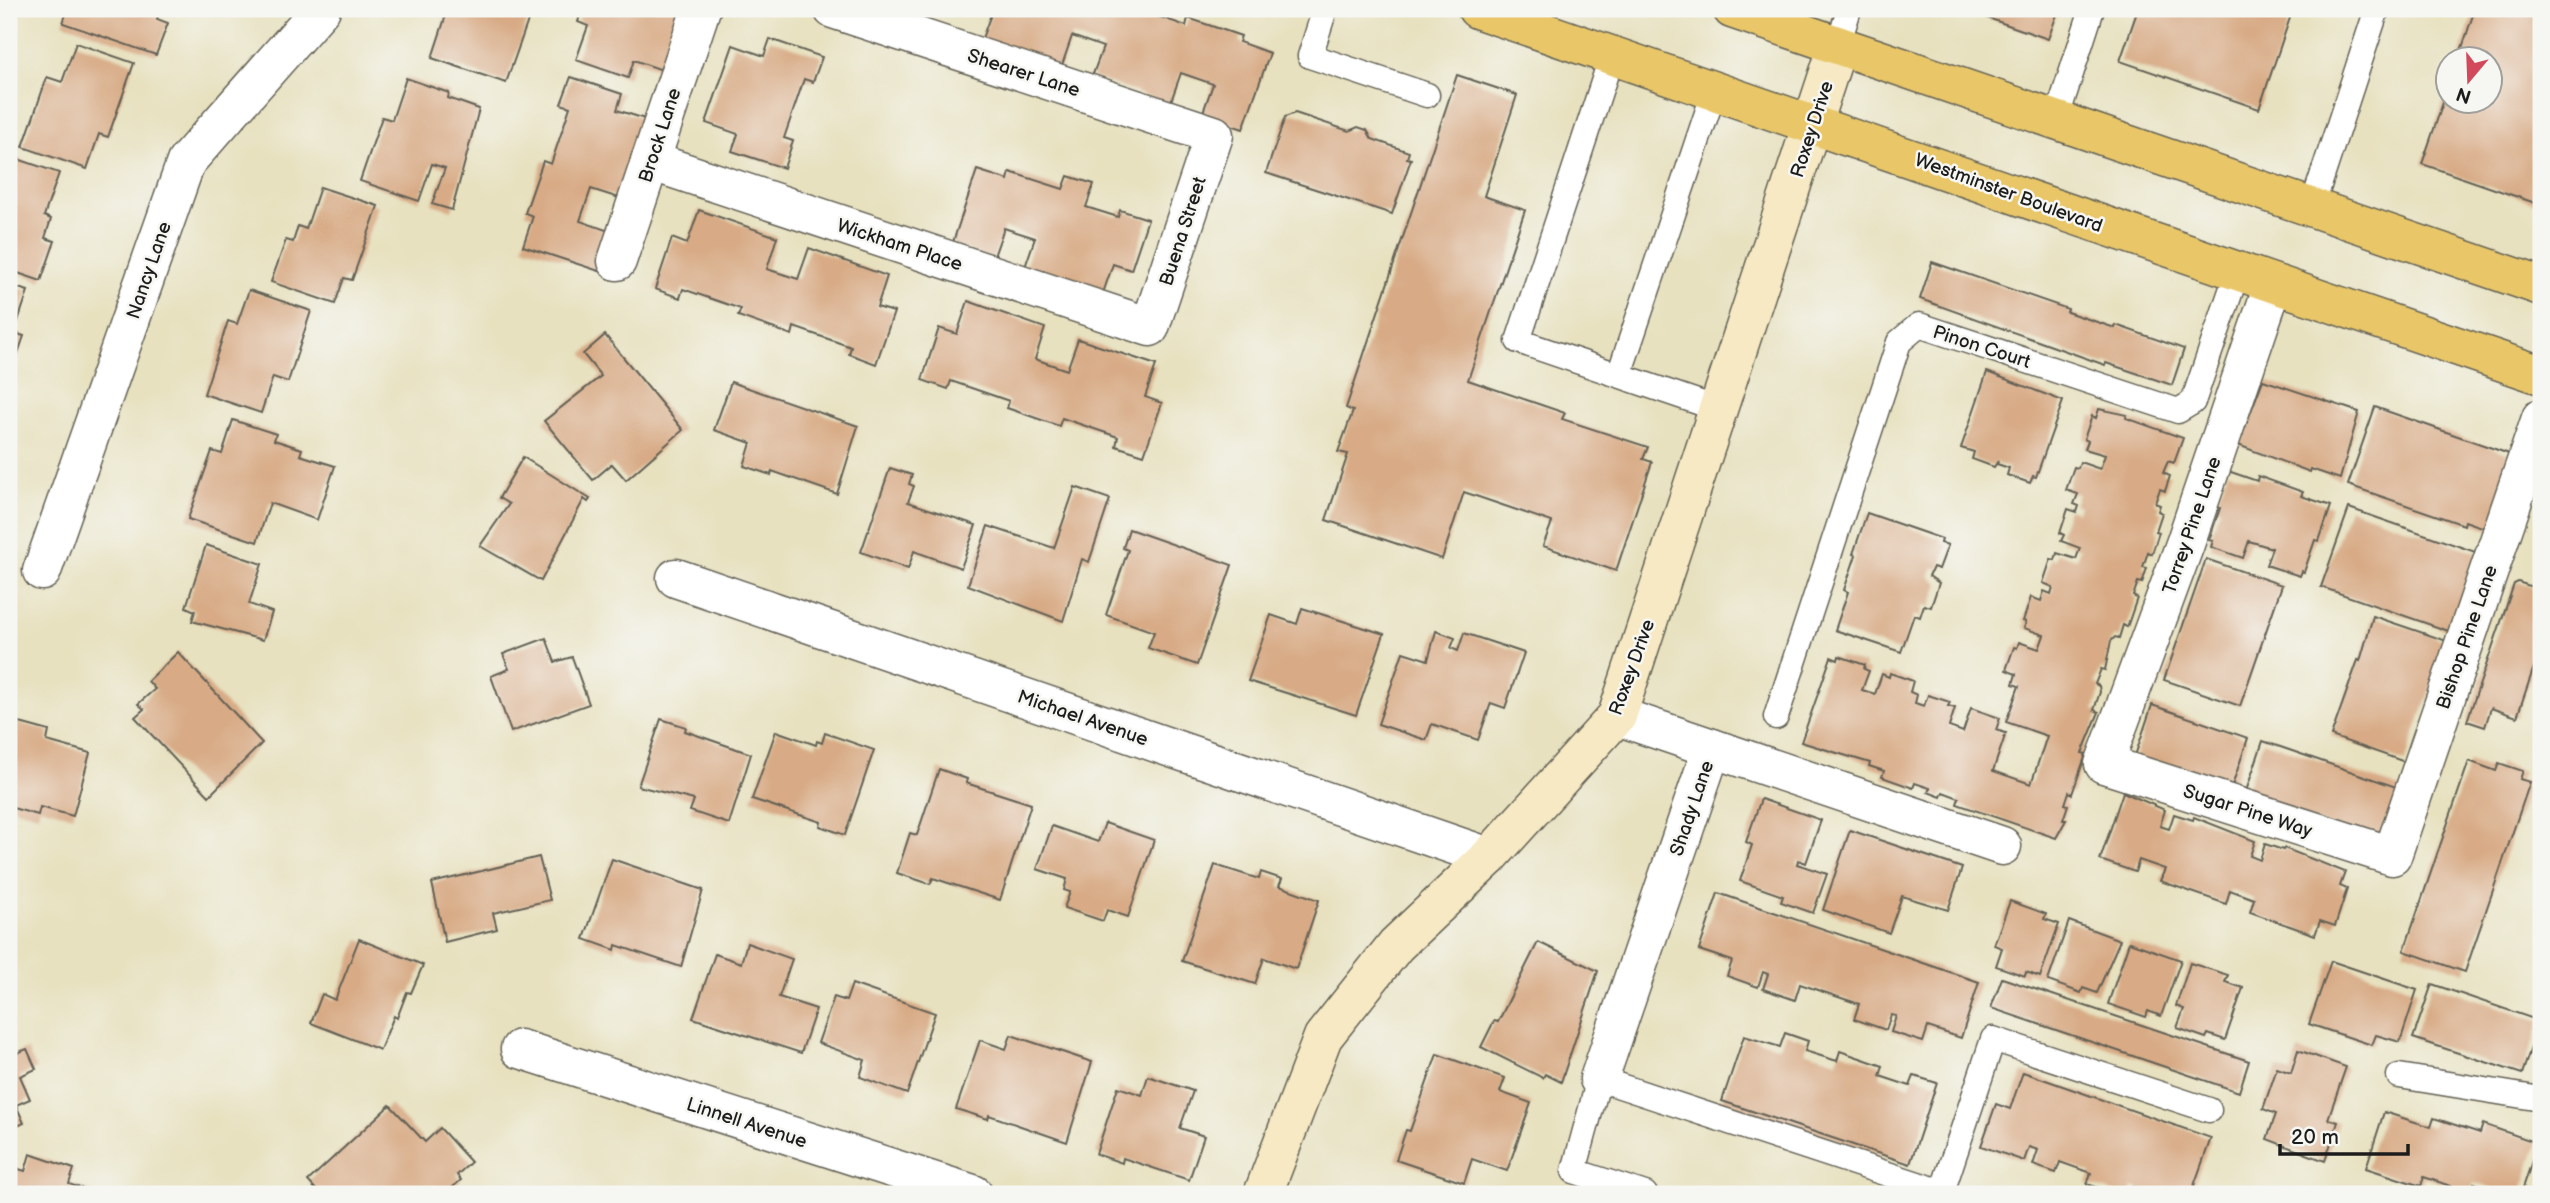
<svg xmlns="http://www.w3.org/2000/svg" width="2550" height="1203" font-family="'Balsamiq Sans',sans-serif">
	<rect width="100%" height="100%" fill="#f6f6f2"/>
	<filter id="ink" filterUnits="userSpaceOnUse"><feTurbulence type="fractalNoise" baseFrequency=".0143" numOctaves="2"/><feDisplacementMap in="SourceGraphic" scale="14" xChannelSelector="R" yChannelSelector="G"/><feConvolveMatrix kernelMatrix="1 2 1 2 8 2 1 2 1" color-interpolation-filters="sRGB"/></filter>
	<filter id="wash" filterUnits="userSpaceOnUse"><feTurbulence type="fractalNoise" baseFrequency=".00686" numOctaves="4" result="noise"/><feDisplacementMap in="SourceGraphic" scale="28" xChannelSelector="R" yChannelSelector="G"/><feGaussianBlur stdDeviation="1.57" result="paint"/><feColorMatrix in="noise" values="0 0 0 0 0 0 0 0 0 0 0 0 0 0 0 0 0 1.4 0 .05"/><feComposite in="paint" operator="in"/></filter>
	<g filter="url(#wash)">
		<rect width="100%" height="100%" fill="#e7e1bf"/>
		<g id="blocks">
			<!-- building -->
			<g fill="#d8ab86">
				<polygon points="68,9 160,9 157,19 168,23 156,55 63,23"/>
				<polygon points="448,9 532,9 506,83 432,58"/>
				<polygon points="582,9 686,9 665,71 634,60 628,78 576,60 588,26 578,22"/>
				<polygon points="993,9 1137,9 1186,26 1188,18 1241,36 1239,42 1270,53 1243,129 1202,115 1213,84 1181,73 1170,104 1092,77 1103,47 1072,36 1061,68 981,41"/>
				<polygon points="1962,9 2059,9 2048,39"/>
				<polygon points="2138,9 2293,9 2259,109 2120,61"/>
				<polygon points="2475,9 2541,9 2541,205 2422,164 2448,88 2448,102 2490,102 2490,60 2458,60"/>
				<polygon points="770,39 822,57 813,82 804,79 784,138 793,141 784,168 732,151 738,134 706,123 733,45 764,56"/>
				<polygon points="76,43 134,63 108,137 99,134 87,169 23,147 47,77 62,82"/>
				<polygon points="1457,75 1517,95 1484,196 1525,210 1468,380 1565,413 1562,419 1648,447 1643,459 1652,462 1616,571 1543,546 1552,522 1464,492 1442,559 1326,520 1348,454 1338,452 1353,411 1346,408"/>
				<polygon points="571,77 622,94 617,110 648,120 622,199 591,189 580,221 612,232 599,271 523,246 533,216 525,213 543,161 551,164 570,107 561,104"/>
				<polygon points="406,78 449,93 448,98 479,109 452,210 432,204 445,168 432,164 419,201 360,181 382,117 392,120"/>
				<polygon points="1295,113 1349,131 1358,127 1367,130 1372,139 1409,152 1407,158 1411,159 1392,214 1266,173 1285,117"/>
				<polygon points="9,156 59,173 44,216 51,219 45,238 55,241 41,281 9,270"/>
				<polygon points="977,170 1008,180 1010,172 1063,189 1068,176 1094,184 1086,207 1118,217 1120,210 1148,219 1131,270 1113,264 1102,296 1024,270 1035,238 1004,228 993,259 952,245"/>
				<polygon points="320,187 378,206 352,280 344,278 335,304 271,282 286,240 293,242 298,226 306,229"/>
				<polygon points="699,210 777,237 767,269 798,279 809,248 887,276 877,307 894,312 876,364 849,354 851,347 794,327 792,335 738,316 741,309 683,289 680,298 655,289 672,238 687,244"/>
				<polygon points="1932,262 2068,309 2067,312 2115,328 2116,325 2184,349 2172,385 2106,363 2105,365 1920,299"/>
				<polygon points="9,285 28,291 14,333 24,336 9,379"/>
				<polygon points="249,290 311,311 288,382 273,377 261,413 204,394 228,321 237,324"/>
				<polygon points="968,301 1045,328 1035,359 1067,370 1078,339 1156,365 1145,397 1162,403 1144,455 1116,446 1118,437 1062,418 1059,426 1007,408 1009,401 951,381 948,389 922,380 939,328 957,334"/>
				<polygon points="605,335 683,430 626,480 612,464 593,480 544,421 601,376 583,354"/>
				<polygon points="1987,372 2063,401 2036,477 2033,476 2030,483 2007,475 2009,468 1997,464 1998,461 1994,467 1972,459 1974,452 1961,448"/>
				<polygon points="2263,380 2359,412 2340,479 2311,469 2310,472 2238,445"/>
				<polygon points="731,382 858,426 837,494 772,471 771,475 744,466 751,443 714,430"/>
				<polygon points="2375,407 2512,455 2493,531 2465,521 2464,525 2348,485"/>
				<polygon points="2099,409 2127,415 2126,418 2183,438 2174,463 2168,461 2163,473 2170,476 2165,491 2160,489 2155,503 2160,505 2158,511 2162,513 2156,531 2159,532 2152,554 2148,552 2143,567 2147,568 2142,583 2138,582 2133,596 2137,598 2127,627 2123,625 2119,638 2115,637 2111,641 2105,670 2101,669 2095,684 2099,686 2100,692 2094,710 2099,712 2082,753 2086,754 2072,794 2069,792 2065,804 2068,805 2063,820 2066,820 2056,838 1957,804 1959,798 1943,792 1941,797 1928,792 1930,788 1915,783 1913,788 1882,777 1884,771 1869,766 1870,763 1801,742 1831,657 1838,660 1839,656 1865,665 1864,669 1869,671 1862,690 1875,694 1882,674 1889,677 1890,673 1913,681 1910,692 1917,695 1915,703 1924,706 1928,695 1950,702 1948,706 1955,708 1949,727 1963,732 1971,708 2000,718 1996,730 2006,733 1993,771 2031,784 2047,736 2006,722 2019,686 2013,684 2016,674 2006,670 2014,647 2017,648 2019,642 2039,649 2044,635 2024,628 2026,622 2023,621 2031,597 2041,601 2044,591 2051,594 2053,587 2043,583 2051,559 2055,560 2057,553 2076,559 2080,548 2061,541 2064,535 2060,533 2068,509 2077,512 2079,506 2074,504 2078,494 2066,490 2074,467 2078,468 2080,462 2100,469 2105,455 2085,449 2088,441 2084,439 2092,416 2096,418"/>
				<polygon points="233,420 276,434 274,440 302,449 300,455 335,466 317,520 270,503 257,542 188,519 212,451 222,454"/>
				<polygon points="523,457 590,499 588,502 584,499 541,581 480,546 509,504 499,498"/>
				<polygon points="890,468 912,475 909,484 914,486 908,502 976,525 961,568 914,551 908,569 861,552"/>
				<polygon points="2228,471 2257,481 2258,476 2303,492 2301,496 2331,506 2319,541 2315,540 2304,572 2302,571 2300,576 2266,565 2272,548 2249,541 2243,558 2211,547 2213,541 2209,540 2220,508 2215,506"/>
				<polygon points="1075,487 1110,499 1089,562 1082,559 1063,621 968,585 988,526 1054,548"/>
				<polygon points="2349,508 2487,556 2460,635 2321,587"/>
				<polygon points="1867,513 1942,539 1941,543 1948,545 1939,569 1933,567 1929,576 1939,583 1931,607 1924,605 1920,617 1914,615 1901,652 1835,630 1848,592 1844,590 1856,555 1853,554"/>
				<polygon points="1129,529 1232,565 1197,665 1148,648 1154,632 1106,615 1128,550 1123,548"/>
				<polygon points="206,545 262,564 249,604 272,612 263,640 192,621 195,611 186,607"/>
				<polygon points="2206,559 2282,585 2240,706 2164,680"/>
				<polygon points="2518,582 2541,590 2541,646 2517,717 2491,708 2485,727 2467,721 2514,584"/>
				<polygon points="1302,608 1384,634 1356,715 1248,681 1271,615 1297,624"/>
				<polygon points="2373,616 2447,641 2405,762 2331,736 2358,660 2360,661"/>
				<polygon points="1436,631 1455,638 1451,648 1458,651 1464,633 1524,653 1505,708 1491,703 1478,740 1432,724 1426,740 1378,724 1403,652 1428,660"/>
				<polygon points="546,638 555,662 572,657 589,704 511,732 491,676 509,669 503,654"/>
				<polygon points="178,652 262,743 209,796 135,717 144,709 138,704 155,689 148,681"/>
				<polygon points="2152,705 2248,738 2228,798 2132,765"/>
				<polygon points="661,719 686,727 685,731 751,754 729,824 690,811 694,800 638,786"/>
				<polygon points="9,720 49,731 47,741 90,753 73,816 40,807 38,815 9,807"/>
				<polygon points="776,731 816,745 817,741 822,743 825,733 874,750 845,835 820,826 821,822 752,799"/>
				<polygon points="2263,741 2402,789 2378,838 2242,803"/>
				<polygon points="2469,761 2496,771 2499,763 2523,771 2520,779 2530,782 2465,972 2404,951"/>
				<polygon points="939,769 967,779 966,783 1031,804 1000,900 933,878 930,884 897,873 910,833 917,835"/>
				<polygon points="2123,792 2165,810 2160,826 2169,829 2174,814 2193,820 2194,817 2255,841 2250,856 2260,860 2265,844 2283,850 2284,848 2345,872 2340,886 2347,889 2335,926 2320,921 2315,935 2250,912 2254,899 2230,890 2226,904 2160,881 2165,869 2139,860 2135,872 2100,860"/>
				<polygon points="1761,799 1821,820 1806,863 1798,860 1797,864 1827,874 1813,913 1781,902 1783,896 1740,881 1752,845 1746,842"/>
				<polygon points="1105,823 1154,840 1128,917 1107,910 1103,921 1064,908 1070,892 1064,890 1067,879 1037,869 1052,826 1098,842"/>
				<polygon points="1850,830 1962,868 1948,910 1902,896 1889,933 1823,910"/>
				<polygon points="539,857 550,900 493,913 497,929 445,942 432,883"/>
				<polygon points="612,859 703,890 681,967 616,945 615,950 584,939"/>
				<polygon points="1215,865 1259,879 1261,872 1282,879 1279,886 1319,900 1296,969 1264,958 1255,984 1182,961"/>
				<polygon points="1718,893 1979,982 1961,1038 1928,1027 1923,1042 1891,1032 1896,1016 1891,1015 1886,1030 1854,1019 1859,1004 1800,984 1795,1000 1763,989 1768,974 1763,972 1758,987 1727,976 1732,961 1699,950"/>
				<polygon points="2010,901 2046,914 2044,919 2059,924 2040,977 2026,972 2025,976 1996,966 2002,948 1994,945"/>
				<polygon points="2069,921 2120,940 2097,993 2083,988 2081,993 2048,981"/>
				<polygon points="359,939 423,965 411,993 407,992 397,1018 394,1016 380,1050 311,1023 322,994 335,1000"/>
				<polygon points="1538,942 1598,971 1561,1082 1545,1074 1543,1078 1481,1047 1494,1021 1498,1022"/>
				<polygon points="2129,942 2181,960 2161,1016 2148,1011 2146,1017 2108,1004"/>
				<polygon points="747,943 792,959 779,997 816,1009 801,1053 693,1018 715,954 741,963"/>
				<polygon points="2331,961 2417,990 2400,1042 2376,1035 2372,1045 2309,1024"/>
				<polygon points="2190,963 2228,975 2225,982 2243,988 2225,1040 2208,1034 2206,1038 2177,1028 2184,1009 2176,1006"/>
				<polygon points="2002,978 2249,1061 2239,1092 1991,1008"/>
				<polygon points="852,984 935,1013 907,1094 860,1077 865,1060 818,1043 834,997 846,1001"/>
				<polygon points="2432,984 2540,1021 2522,1074 2413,1038"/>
				<polygon points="1785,1033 1808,1041 1805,1051 1837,1061 1840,1051 1883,1066 1880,1076 1910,1086 1914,1076 1937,1083 1910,1164 1722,1101 1744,1036 1780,1047"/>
				<polygon points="1011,1035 1092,1062 1067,1142 989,1115 988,1119 956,1109 980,1040 1006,1049"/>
				<polygon points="27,1049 36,1069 20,1076 30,1099 16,1105 24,1123 9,1130 9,1056"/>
				<polygon points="2298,1050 2346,1067 2328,1119 2338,1122 2325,1161 2267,1139 2276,1114 2263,1109 2277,1068 2291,1073"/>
				<polygon points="1437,1054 1505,1078 1500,1092 1531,1103 1507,1171 1472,1159 1464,1183 1396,1160 1406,1130 1410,1131"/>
				<polygon points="2023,1072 2211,1138 2191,1194 2155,1194 2133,1187 2131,1194 2118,1194 2087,1184 2091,1173 2060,1162 2056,1173 2033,1165 2038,1150 2029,1147 2024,1161 1981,1146 1996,1104 2010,1109"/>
				<polygon points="1148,1076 1193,1091 1180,1128 1204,1136 1189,1180 1123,1158 1122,1163 1096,1154 1118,1087 1142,1095"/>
				<polygon points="390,1105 425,1142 440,1128 471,1162 457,1175 461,1180 445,1194 320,1194 308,1181"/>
				<polygon points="2384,1112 2431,1127 2434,1118 2480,1133 2483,1124 2538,1143 2521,1194 2507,1194 2474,1183 2471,1193 2424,1177 2421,1186 2366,1168"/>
				<polygon points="30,1154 74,1169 69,1184 97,1194 9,1194 9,1166 25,1171"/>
			</g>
		</g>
	</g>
	<g filter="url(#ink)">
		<use href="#blocks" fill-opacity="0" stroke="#636155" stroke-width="2"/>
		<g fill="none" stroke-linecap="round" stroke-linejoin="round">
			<!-- lane casing -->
			<g stroke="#636155" stroke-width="27">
				<g id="lane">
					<polyline points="1325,9 1310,56 1427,95"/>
					<polyline points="1838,45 1849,9"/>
					<polyline points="1612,55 1518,341 1718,409"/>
					<polyline points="2056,120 2092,9"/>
					<polyline points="2312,207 2377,9"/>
					<polyline points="1619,375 1715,89"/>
					<polyline points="1776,717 1899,342 1919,325 2178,411 2193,402 2237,273"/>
					<polyline points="2399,1076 2541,1099"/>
					<polyline points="1645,1194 1574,1171 1599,1079 1942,1192 1993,1039 2209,1110"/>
				</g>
			</g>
			<!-- street casing -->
			<g stroke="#636155" stroke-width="41">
				<g id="street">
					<polyline points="650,161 1150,327 1214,135 833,9"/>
					<polyline points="617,261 701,9"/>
					<polyline points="2273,285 2185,544 2104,764 2392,856 2541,418"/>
					<polyline points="42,571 186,162 321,9"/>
					<polyline points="676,578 1489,857"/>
					<polyline points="1617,716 1712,748"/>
					<polyline points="520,1049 973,1194"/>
					<polyline points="1599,1079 1712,748 2002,846"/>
				</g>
			</g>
			<!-- secondary casing -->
			<g stroke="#636155" stroke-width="41">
				<polyline id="secondary" points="1263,1194 1323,1037 1396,945 1489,857 1617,716 1838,45"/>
			</g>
			<!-- primary casing -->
			<g stroke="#636155" stroke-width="41">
				<g id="primary">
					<path d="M1477 9C1833 129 2185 256 2541 375"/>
					<polyline points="1732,9 2541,286"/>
				</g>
			</g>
			<!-- lane -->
			<use href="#lane" stroke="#fff" stroke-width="24"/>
			<!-- street -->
			<use href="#street" stroke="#fff" stroke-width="38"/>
			<!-- secondary -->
			<use href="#secondary" stroke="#f6e9c3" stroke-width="38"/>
			<!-- primary -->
			<use href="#primary" stroke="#e9c769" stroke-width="38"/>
		</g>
	</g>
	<g text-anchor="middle" stroke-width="5" stroke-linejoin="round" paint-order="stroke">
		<!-- street labels -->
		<g font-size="19" fill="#1c1c1c" stroke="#f6f6f2">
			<text transform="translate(1024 72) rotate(18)" y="7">Shearer Lane</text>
			<text transform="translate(1811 129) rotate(-72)" y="7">Roxey Drive</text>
			<text transform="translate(659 135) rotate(-72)" y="7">Brock Lane</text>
			<text transform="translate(2009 192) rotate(20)" y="7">Westminster Boulevard</text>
			<text transform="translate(1182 231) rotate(-72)" y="7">Buena Street</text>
			<text transform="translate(900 244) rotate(18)" y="7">Wickham Place</text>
			<text transform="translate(148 270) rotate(-71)" y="7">Nancy Lane</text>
			<text transform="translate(1982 346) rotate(18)" y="7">Pinon Court</text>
			<text transform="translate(2191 525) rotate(-71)" y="7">Torrey Pine Lane</text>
			<text transform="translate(2466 637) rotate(-71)" y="7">Bishop Pine Lane</text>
			<text transform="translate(1631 667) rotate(-70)" y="7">Roxey Drive</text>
			<text transform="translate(1083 717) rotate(19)" y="7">Michael Avenue</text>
			<text transform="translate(1691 808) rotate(-71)" y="7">Shady Lane</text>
			<text transform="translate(2248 810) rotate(18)" y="7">Sugar Pine Way</text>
			<text transform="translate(747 1122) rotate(18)" y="7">Linnell Avenue</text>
		</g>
	</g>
	<!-- margin -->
	<rect width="2550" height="1203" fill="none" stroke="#f6f6f2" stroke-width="35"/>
	<!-- north arrow -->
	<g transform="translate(2469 80) rotate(199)"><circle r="33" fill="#f6f6f2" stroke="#9f9f9c" stroke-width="2"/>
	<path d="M0-5L12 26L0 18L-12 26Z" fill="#d1495b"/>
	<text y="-10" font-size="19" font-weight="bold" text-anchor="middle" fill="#1c1c1c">N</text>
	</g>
	<!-- scale -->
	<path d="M2280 1144v10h128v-10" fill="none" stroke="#1c1c1c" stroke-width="3.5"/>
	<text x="2291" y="1144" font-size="21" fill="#1c1c1c" stroke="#f6f6f2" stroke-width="5" paint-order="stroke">20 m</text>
</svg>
